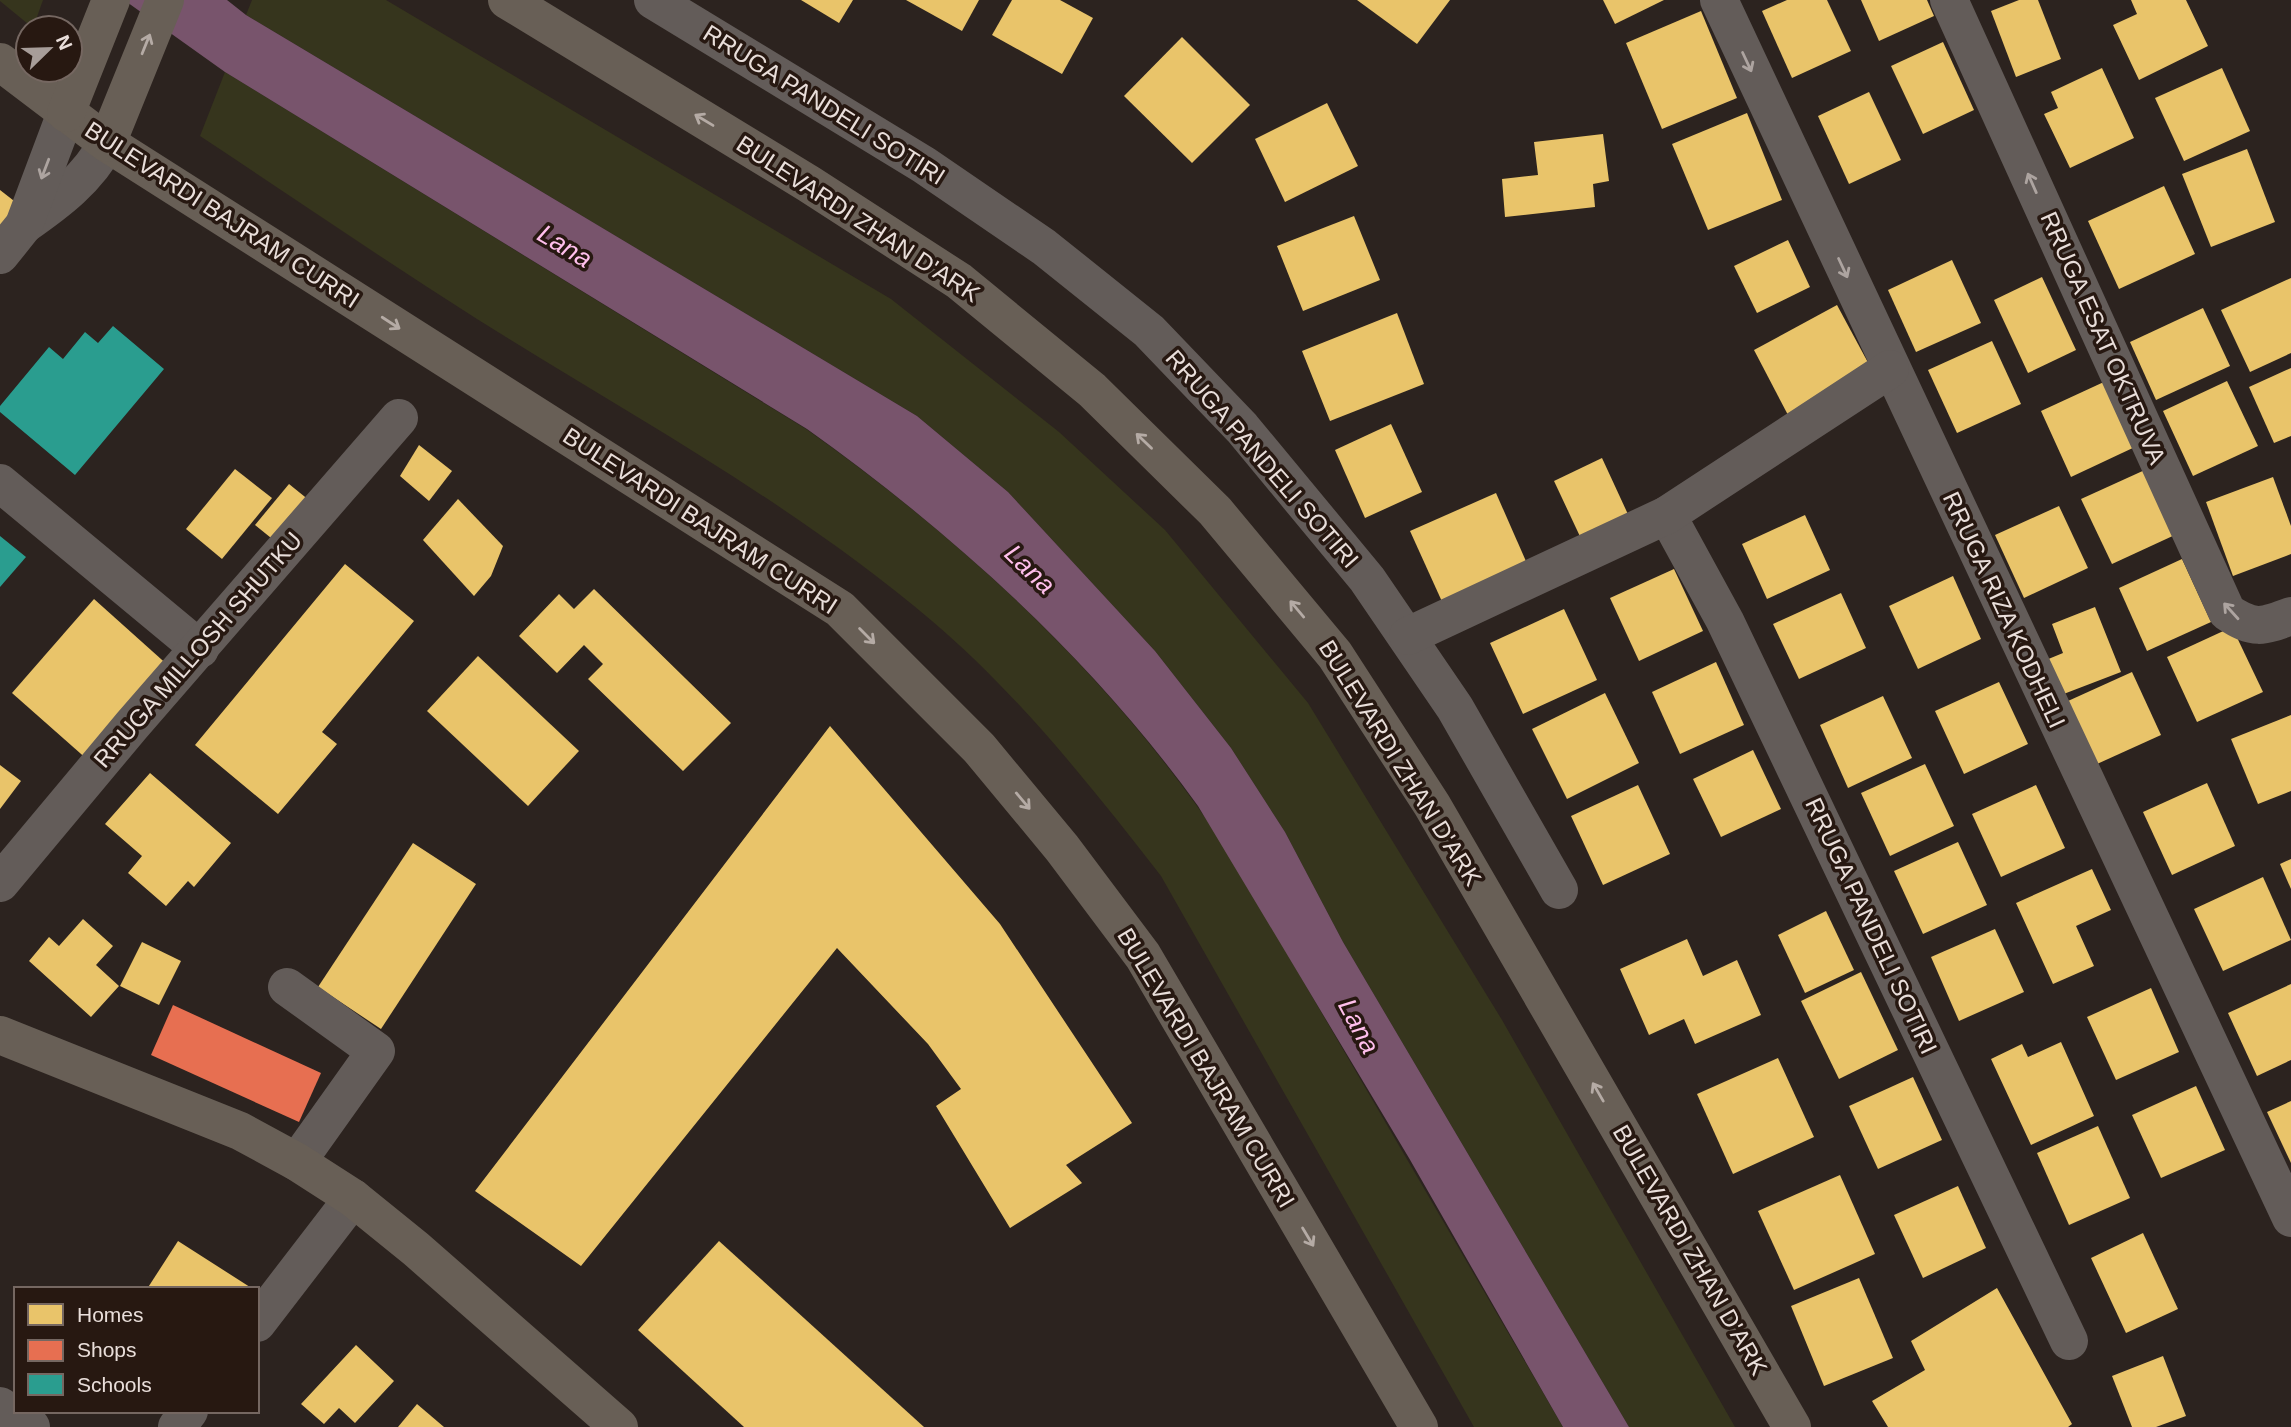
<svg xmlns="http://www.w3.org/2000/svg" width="2291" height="1427" font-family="Helvetica,sans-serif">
	<rect width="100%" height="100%" fill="#2c231f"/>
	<!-- green -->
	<g fill="#36351d">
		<polygon points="43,0 33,28 0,1 0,0"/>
		<polygon points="252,0 386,0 891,299 1059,432 1165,530 1308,703 1502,1020 1735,1427 1629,1427 1343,942 1285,832 1231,748 1155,651 1008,492 917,416 246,15"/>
		<path d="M225 72 806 429C967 543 1116 681 1225 847L1563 1427H1474L1161 876C1091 786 1019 695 932 621 792 502 631 416 477 319 384 260 292 197 200 136Z"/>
	</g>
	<!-- water -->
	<path fill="#78546c" d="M124 0H227L246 15 917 416 1008 492 1155 651 1231 748 1285 832 1343 942 1629 1427H1563L1409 1158 1198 806C1092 659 954 534 807 429L225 72Z"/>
	<!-- homes -->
	<g fill="#e9c46a">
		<polygon points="801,0 853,0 839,23"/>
		<polygon points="906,0 979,0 962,31"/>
		<polygon points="1012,0 1060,0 1093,18 1062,74 992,35"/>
		<polygon points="1357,0 1450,0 1417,44"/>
		<polygon points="1603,0 1664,0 1615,24"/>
		<polygon points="1787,0 1827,0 1851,51 1792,78 1762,11"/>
		<polygon points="1861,0 1927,0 1934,16 1879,41"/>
		<polygon points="2019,0 2038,0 2061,59 2016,77 1991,11"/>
		<polygon points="2131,0 2186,0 2208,46 2139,80 2113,25 2137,14"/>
		<polygon points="1701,11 1737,98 1662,129 1626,43"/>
		<polygon points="1182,37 1250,105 1192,163 1124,96"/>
		<polygon points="1943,42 1974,110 1923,134 1891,66"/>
		<polygon points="2102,68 2134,138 2070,168 2044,114 2058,108 2051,92"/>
		<polygon points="2222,68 2250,131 2184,161 2155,98"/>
		<polygon points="1869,92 1901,160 1849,184 1818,116"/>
		<polygon points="1327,103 1358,166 1285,202 1255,139"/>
		<polygon points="1747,113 1782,200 1708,230 1672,144"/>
		<polygon points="1603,134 1609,181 1593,184 1595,207 1505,217 1502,179 1538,175 1534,142"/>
		<polygon points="2247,149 2275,222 2211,247 2182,174"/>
		<polygon points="2164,186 2195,254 2119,289 2088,221"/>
		<polygon points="0,190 18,204 0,227"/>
		<polygon points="1354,216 1380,280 1303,311 1277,246"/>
		<polygon points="1788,240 1810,287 1757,313 1734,266"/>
		<polygon points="1952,260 1981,323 1916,352 1888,290"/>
		<polygon points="2042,277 2076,350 2028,373 1994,300"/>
		<polygon points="2291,278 2291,353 2250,372 2221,310"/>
		<polygon points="1837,305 1872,370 1788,415 1754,350"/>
		<polygon points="2203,308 2230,366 2156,400 2130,342"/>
		<polygon points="1397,313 1424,384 1330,421 1302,351"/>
		<polygon points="1992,341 2021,404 1957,433 1928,370"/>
		<polygon points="2291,368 2291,436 2274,443 2249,387"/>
		<polygon points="2106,381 2137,446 2071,477 2041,411"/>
		<polygon points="2227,381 2258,446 2193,476 2163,411"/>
		<polygon points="1391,424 1422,492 1365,518 1335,450"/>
		<polygon points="419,445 452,471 429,501 400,476"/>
		<polygon points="1602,458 1632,523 1584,545 1554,481"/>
		<polygon points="235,469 272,498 222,559 186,529"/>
		<polygon points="2147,469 2177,534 2112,564 2081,499"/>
		<polygon points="2273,477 2291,526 2291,554 2233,576 2206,502"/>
		<polygon points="289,484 315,505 281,546 255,525"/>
		<polygon points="1496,493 1529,568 1444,606 1410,531"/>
		<polygon points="458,499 503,546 491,576 474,596 423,540"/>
		<polygon points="2059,506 2088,568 2024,598 1995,535"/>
		<polygon points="1805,515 1830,570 1767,599 1742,544"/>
		<polygon points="2182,559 2211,622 2147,651 2119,588"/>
		<polygon points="345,564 414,621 322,732 337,744 278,814 195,745"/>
		<polygon points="1674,569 1703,631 1639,661 1610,598"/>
		<polygon points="1953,576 1981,639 1918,669 1889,606"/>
		<polygon points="594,589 731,723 683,771 588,679 603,664 584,645 557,673 519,636 559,594 574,609"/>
		<polygon points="1841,593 1866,648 1799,679 1773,624"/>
		<polygon points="94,599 171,668 89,761 12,693"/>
		<polygon points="2095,607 2121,672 2061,695 2046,660 2063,653 2052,624"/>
		<polygon points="1564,609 1597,680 1523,714 1490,643"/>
		<polygon points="2232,627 2263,692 2197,722 2167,657"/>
		<polygon points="478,656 579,751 528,806 427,711"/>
		<polygon points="1716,662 1744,725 1680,754 1652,692"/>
		<polygon points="2132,672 2161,735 2097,764 2068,701"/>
		<polygon points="1999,682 2028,744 1964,774 1935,711"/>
		<polygon points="1605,693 1639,763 1567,799 1532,729"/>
		<polygon points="1883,696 1912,758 1848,788 1820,725"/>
		<polygon points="2291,715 2291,791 2258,804 2231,739"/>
		<polygon points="830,726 1000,924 1132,1123 1066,1165 1082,1183 1010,1228 936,1106 961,1089 928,1044 837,948 581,1266 475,1191"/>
		<polygon points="1753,750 1781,809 1721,837 1693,779"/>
		<polygon points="1925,764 1954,826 1890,856 1861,793"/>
		<polygon points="0,765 21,781 0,809"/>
		<polygon points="150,773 231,843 194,887 188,881 166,906 128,873 142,856 105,824"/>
		<polygon points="2207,783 2235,846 2172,875 2143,812"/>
		<polygon points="1638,785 1670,854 1603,885 1571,816"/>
		<polygon points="2036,785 2065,848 2001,877 1972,814"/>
		<polygon points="1958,842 1987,905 1923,934 1894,871"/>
		<polygon points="413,843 476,884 381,1029 318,987"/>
		<polygon points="2291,859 2291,889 2280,864"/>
		<polygon points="2092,869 2111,910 2076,926 2094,966 2053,984 2016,903"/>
		<polygon points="2263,877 2291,940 2223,971 2194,909"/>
		<polygon points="1826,911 1854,970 1805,993 1778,935"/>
		<polygon points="83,919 113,946 96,965 119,986 91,1017 29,961 49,937 59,946"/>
		<polygon points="1995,929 2024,992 1959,1021 1931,957"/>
		<polygon points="1687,939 1703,976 1737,960 1761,1015 1695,1044 1684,1019 1649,1035 1620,969"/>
		<polygon points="142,942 181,961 159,1005 120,986"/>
		<polygon points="1861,972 1898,1050 1839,1079 1801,1001"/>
		<polygon points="2291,984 2291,1060 2257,1076 2228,1013"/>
		<polygon points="2151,988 2179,1052 2116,1080 2087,1017"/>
		<polygon points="2061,1042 2094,1116 2031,1145 1991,1059 2022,1044 2028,1057"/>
		<polygon points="1778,1058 1814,1137 1733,1174 1697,1094"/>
		<polygon points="1913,1077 1942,1140 1878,1169 1849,1106"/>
		<polygon points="2196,1086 2225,1150 2161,1178 2132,1115"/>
		<polygon points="2291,1101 2291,1163 2267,1112"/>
		<polygon points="2098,1126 2130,1198 2069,1225 2037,1153"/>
		<polygon points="1840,1175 1875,1254 1794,1290 1758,1211"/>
		<polygon points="1958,1186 1986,1248 1923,1278 1894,1215"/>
		<polygon points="2143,1233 2178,1309 2126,1333 2091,1258"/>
		<polygon points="178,1241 253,1289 147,1289"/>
		<polygon points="719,1241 924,1427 744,1427 638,1330"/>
		<polygon points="1859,1278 1893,1358 1824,1386 1791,1306"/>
		<polygon points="1997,1288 2072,1424 2068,1427 1888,1427 1872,1401 1925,1370 1911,1341"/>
		<polygon points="356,1345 394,1381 355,1423 339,1408 324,1424 301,1404"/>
		<polygon points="2163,1356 2186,1416 2156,1427 2132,1427 2112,1376"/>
		<polygon points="417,1404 444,1427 398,1427"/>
	</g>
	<!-- shops -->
	<polygon fill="#e76f51" points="173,1005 321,1073 299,1122 151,1055"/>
	<!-- schools -->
	<g fill="#2a9d8f">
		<polygon points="113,326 164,369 75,475 0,412 0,406 49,347 63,359 85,332 98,343"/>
		<polygon points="0,536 26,557 0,587"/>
	</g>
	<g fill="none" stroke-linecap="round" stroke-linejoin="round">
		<!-- minor -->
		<g stroke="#635c59" stroke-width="38">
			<polyline points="653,0 924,165 1044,247 1149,331 1242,428 1367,579 1455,708 1559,890"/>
			<polyline points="1719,0 2291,1218"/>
			<path d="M1949 0 2227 612C2254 630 2262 627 2291 616"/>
			<path d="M24 225C57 202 88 179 107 143"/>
			<polyline points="0,255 24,225 66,113"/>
			<polyline points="0,483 200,649"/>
			<polyline points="1667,515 1725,621 2069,1341"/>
			<polyline points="1408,636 1667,515 1890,369"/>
			<polyline points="0,883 132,725 399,418"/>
			<polyline points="287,987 376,1051 297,1162"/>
			<polyline points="257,1323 353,1198"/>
			<polyline points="0,1406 31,1427"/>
			<polyline points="177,1427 189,1411"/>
		</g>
		<!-- major -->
		<g stroke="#685f56" stroke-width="38">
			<polyline points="507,0 809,184 959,281 1092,390 1215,511 1335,655 1432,805 1792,1427"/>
			<polyline points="0,62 107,143 840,609 979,748 1062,848 1143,956 1419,1427"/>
			<polyline points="66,113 111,0"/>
			<polyline points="107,143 165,0"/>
			<polyline points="0,1035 240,1131 297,1162 353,1198 416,1249 619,1427"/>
		</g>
	</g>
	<!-- one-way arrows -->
	<defs><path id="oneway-shaft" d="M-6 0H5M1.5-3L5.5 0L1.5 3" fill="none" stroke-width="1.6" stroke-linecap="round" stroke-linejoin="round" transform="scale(1.75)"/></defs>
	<g stroke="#b5aba5">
		<use href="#oneway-shaft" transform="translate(146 44) rotate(-68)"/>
		<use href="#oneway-shaft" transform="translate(704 120) rotate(-149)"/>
		<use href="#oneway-shaft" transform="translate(391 323) rotate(33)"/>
		<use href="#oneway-shaft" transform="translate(1144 441) rotate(-136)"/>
		<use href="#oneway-shaft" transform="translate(1297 609) rotate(-130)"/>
		<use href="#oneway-shaft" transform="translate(867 636) rotate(45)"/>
		<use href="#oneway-shaft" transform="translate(1023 801) rotate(50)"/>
		<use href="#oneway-shaft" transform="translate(1598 1092) rotate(-120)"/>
		<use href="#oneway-shaft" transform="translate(1308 1237) rotate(59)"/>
	</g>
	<g stroke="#ada4a0">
		<use href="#oneway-shaft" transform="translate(1747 62) rotate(65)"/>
		<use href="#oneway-shaft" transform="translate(45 169) rotate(111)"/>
		<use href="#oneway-shaft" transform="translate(2032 183) rotate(-114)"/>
		<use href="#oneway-shaft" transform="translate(1843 268) rotate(65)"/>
		<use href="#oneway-shaft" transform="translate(2231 611) rotate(-132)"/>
	</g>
	<g text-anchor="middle" stroke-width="7" stroke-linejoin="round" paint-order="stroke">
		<!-- street labels -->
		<g font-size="24" fill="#e9deda" stroke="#271811">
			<text transform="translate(824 105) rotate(32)" y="8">RRUGA PANDELI SOTIRI</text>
			<text transform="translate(222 215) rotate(33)" y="8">BULEVARDI BAJRAM CURRI</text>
			<text transform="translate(858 219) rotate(33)" y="8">BULEVARDI ZHAN D'ARK</text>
			<text transform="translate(2103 338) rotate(66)" y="8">RRUGA ESAT OKTRUVA</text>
			<text transform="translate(1262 459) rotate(49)" y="8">RRUGA PANDELI SOTIRI</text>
			<text transform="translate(700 521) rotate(33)" y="8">BULEVARDI BAJRAM CURRI</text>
			<text transform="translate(2004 610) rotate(65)" y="8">RRUGA RIZA KODHELI</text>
			<text transform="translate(198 650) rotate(-49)" y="8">RRUGA MILLOSH SHUTKU</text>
			<text transform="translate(1400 763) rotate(58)" y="8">BULEVARDI ZHAN D'ARK</text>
			<text transform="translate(1871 926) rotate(65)" y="8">RRUGA PANDELI SOTIRI</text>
			<text transform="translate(1206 1068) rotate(59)" y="8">BULEVARDI BAJRAM CURRI</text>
			<text transform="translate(1690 1250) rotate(60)" y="8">BULEVARDI ZHAN D'ARK</text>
		</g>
		<!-- water labels -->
		<g font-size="26" font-style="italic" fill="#ffbfec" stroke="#271811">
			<text transform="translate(565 246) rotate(31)" y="9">Lana</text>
			<text transform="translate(1030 569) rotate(44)" y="9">Lana</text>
			<text transform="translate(1359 1026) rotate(62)" y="9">Lana</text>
		</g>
	</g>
	<!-- legend -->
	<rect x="14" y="1287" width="245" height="126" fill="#271811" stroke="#756761" stroke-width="2"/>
	<rect x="28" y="1304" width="35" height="21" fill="#e9c46a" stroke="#756761" stroke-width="2"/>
	<text x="77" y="1322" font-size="21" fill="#e9deda">Homes</text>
	<rect x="28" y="1340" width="35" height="21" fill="#e76f51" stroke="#756761" stroke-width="2"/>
	<text x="77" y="1357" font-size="21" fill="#e9deda">Shops</text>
	<rect x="28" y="1374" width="35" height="21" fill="#2a9d8f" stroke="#756761" stroke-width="2"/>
	<text x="77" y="1392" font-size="21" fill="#e9deda">Schools</text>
	<!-- north arrow -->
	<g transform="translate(49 49) rotate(67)"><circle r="33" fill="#271811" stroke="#756761" stroke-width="2"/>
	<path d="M0-5L12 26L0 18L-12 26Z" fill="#a79d99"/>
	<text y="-10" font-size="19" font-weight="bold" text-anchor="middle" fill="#e9deda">N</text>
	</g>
</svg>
